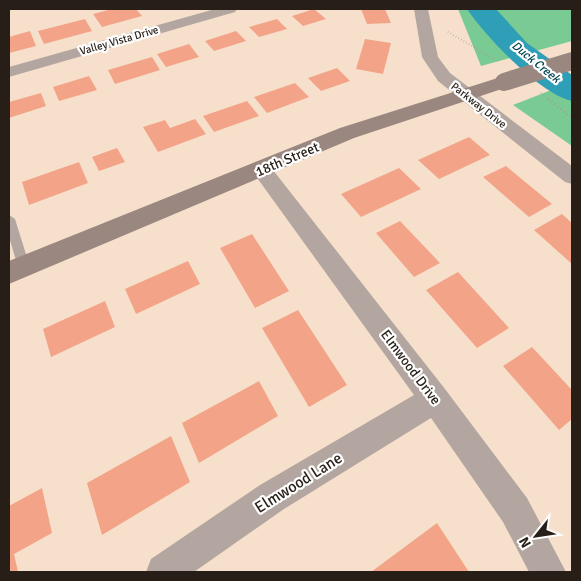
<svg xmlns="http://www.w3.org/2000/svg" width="581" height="581" font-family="Signika,sans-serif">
	<rect width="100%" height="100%" fill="#f6e0cb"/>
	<!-- green -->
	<g fill="#79cb93">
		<polygon points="458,9 572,9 572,41 481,66"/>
		<polygon points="572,82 572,146 513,105"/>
	</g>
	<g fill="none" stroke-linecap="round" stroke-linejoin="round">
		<!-- river -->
		<path fill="#2f9eb7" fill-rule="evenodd" d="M467 9H496L527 43 572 75V101C540 94 486 37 467 9Z"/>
	</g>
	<!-- building -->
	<g fill="#f3a488">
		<polygon points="112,9 136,9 142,16 102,27 93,14"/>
		<polygon points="314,9 326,19 303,26 292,16"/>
		<polygon points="361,9 385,9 391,23 367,24"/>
		<polygon points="85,19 92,31 44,44 38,31"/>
		<polygon points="277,19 287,29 259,37 249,27"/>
		<polygon points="30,31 36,46 9,53 9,37"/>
		<polygon points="236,31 246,41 214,51 205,41"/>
		<polygon points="365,39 391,43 383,74 356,69"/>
		<polygon points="189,44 199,57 166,67 157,54"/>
		<polygon points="152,57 160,70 115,84 108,70"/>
		<polygon points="337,68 350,81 321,91 308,78"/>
		<polygon points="89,76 97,90 59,101 53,87"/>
		<polygon points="295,83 309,97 267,113 254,97"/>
		<polygon points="41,93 46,106 9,118 9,102"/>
		<polygon points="247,101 259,116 214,132 203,116"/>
		<polygon points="195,119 206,134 158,152 143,127 165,120 170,128"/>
		<polygon points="469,137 490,155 439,179 418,160"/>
		<polygon points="117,148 125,162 99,171 92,157"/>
		<polygon points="79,162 88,183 29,205 22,182"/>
		<polygon points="506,166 552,204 529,217 483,177"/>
		<polygon points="399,168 421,189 361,217 341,194"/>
		<polygon points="562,214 572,223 572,264 534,230"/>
		<polygon points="400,221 440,263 414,277 376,233"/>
		<polygon points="252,234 289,291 255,308 220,248"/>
		<polygon points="188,261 200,284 136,314 125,289"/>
		<polygon points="458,272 509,328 477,348 426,290"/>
		<polygon points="105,301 115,327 51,357 43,329"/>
		<polygon points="298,310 347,385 309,407 262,328"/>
		<polygon points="532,347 572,390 572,419 559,430 503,366"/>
		<polygon points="259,381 278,416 199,463 182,423"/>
		<polygon points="171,436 190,482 102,535 87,483"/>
		<polygon points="42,488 52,533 14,554 18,572 9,572 9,506"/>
		<polygon points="437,523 469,572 371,572"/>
	</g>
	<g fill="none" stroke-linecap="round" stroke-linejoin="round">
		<!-- path-far1 -->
		<g stroke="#ac9b8b" stroke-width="2" stroke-dasharray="0.5 2.5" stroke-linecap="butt">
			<polyline points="448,32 498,61"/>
			<polyline points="541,93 550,100"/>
		</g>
		<!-- path -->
		<polyline stroke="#ac9b8b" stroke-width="2.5" stroke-dasharray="1 3" stroke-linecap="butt" points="548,99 572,118"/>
		<!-- lane -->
		<polygon fill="#b3a6a1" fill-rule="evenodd" points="9,215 15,219 30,267 28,271 20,271 18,267 9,237"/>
		<!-- street -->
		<g fill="#b3a6a1" fill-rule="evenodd">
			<polygon points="215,9 237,9 235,12 9,77 9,67"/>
			<polygon points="414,9 428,9 438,57 450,73 572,166 572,184 565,182 438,81 422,57"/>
			<polygon points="262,163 269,165 445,389 527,498 566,572 529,572 503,522 431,418 284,509 194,572 146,572 151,559 260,485 414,395 255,175 252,170 255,165"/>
		</g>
		<!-- secondary -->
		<polygon fill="#9a8780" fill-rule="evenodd" points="504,76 511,78 514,82 511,86 354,138 9,284 9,261 340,128"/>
		<!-- secondary-bridge -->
		<polyline stroke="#9a8780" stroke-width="18" points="504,82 572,61"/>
	</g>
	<g text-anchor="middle" stroke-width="4.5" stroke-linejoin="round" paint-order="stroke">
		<!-- far-street labels -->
		<g font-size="11" fill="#271f17" stroke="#fff">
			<text transform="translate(119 40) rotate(-16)" y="4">Valley Vista Drive</text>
			<text transform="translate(479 105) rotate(38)" y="4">Parkway Drive</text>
		</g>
		<!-- far-water labels -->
		<g font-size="12" font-style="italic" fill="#004451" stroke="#fff">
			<text transform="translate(536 62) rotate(39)" y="4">Duck Creek</text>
		</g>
		<!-- street labels -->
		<g font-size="14" fill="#271f17" stroke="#fff">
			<text transform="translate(287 159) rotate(-23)" y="5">18th Street</text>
			<text transform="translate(411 367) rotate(53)" y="5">Elmwood Drive</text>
		</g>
		<!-- near-street labels -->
		<g font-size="16" fill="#271f17" stroke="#fff">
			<text transform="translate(298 482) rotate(-32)" y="6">Elmwood Lane</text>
		</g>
	</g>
	<!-- border -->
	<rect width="581" height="581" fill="none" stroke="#271f17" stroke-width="20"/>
	<!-- north arrow -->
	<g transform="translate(536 536) rotate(240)" stroke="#ffffff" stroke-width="4" paint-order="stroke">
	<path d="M0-4L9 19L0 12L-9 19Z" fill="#271f17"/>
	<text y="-8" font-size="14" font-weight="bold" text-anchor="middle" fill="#271f17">N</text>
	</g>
</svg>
